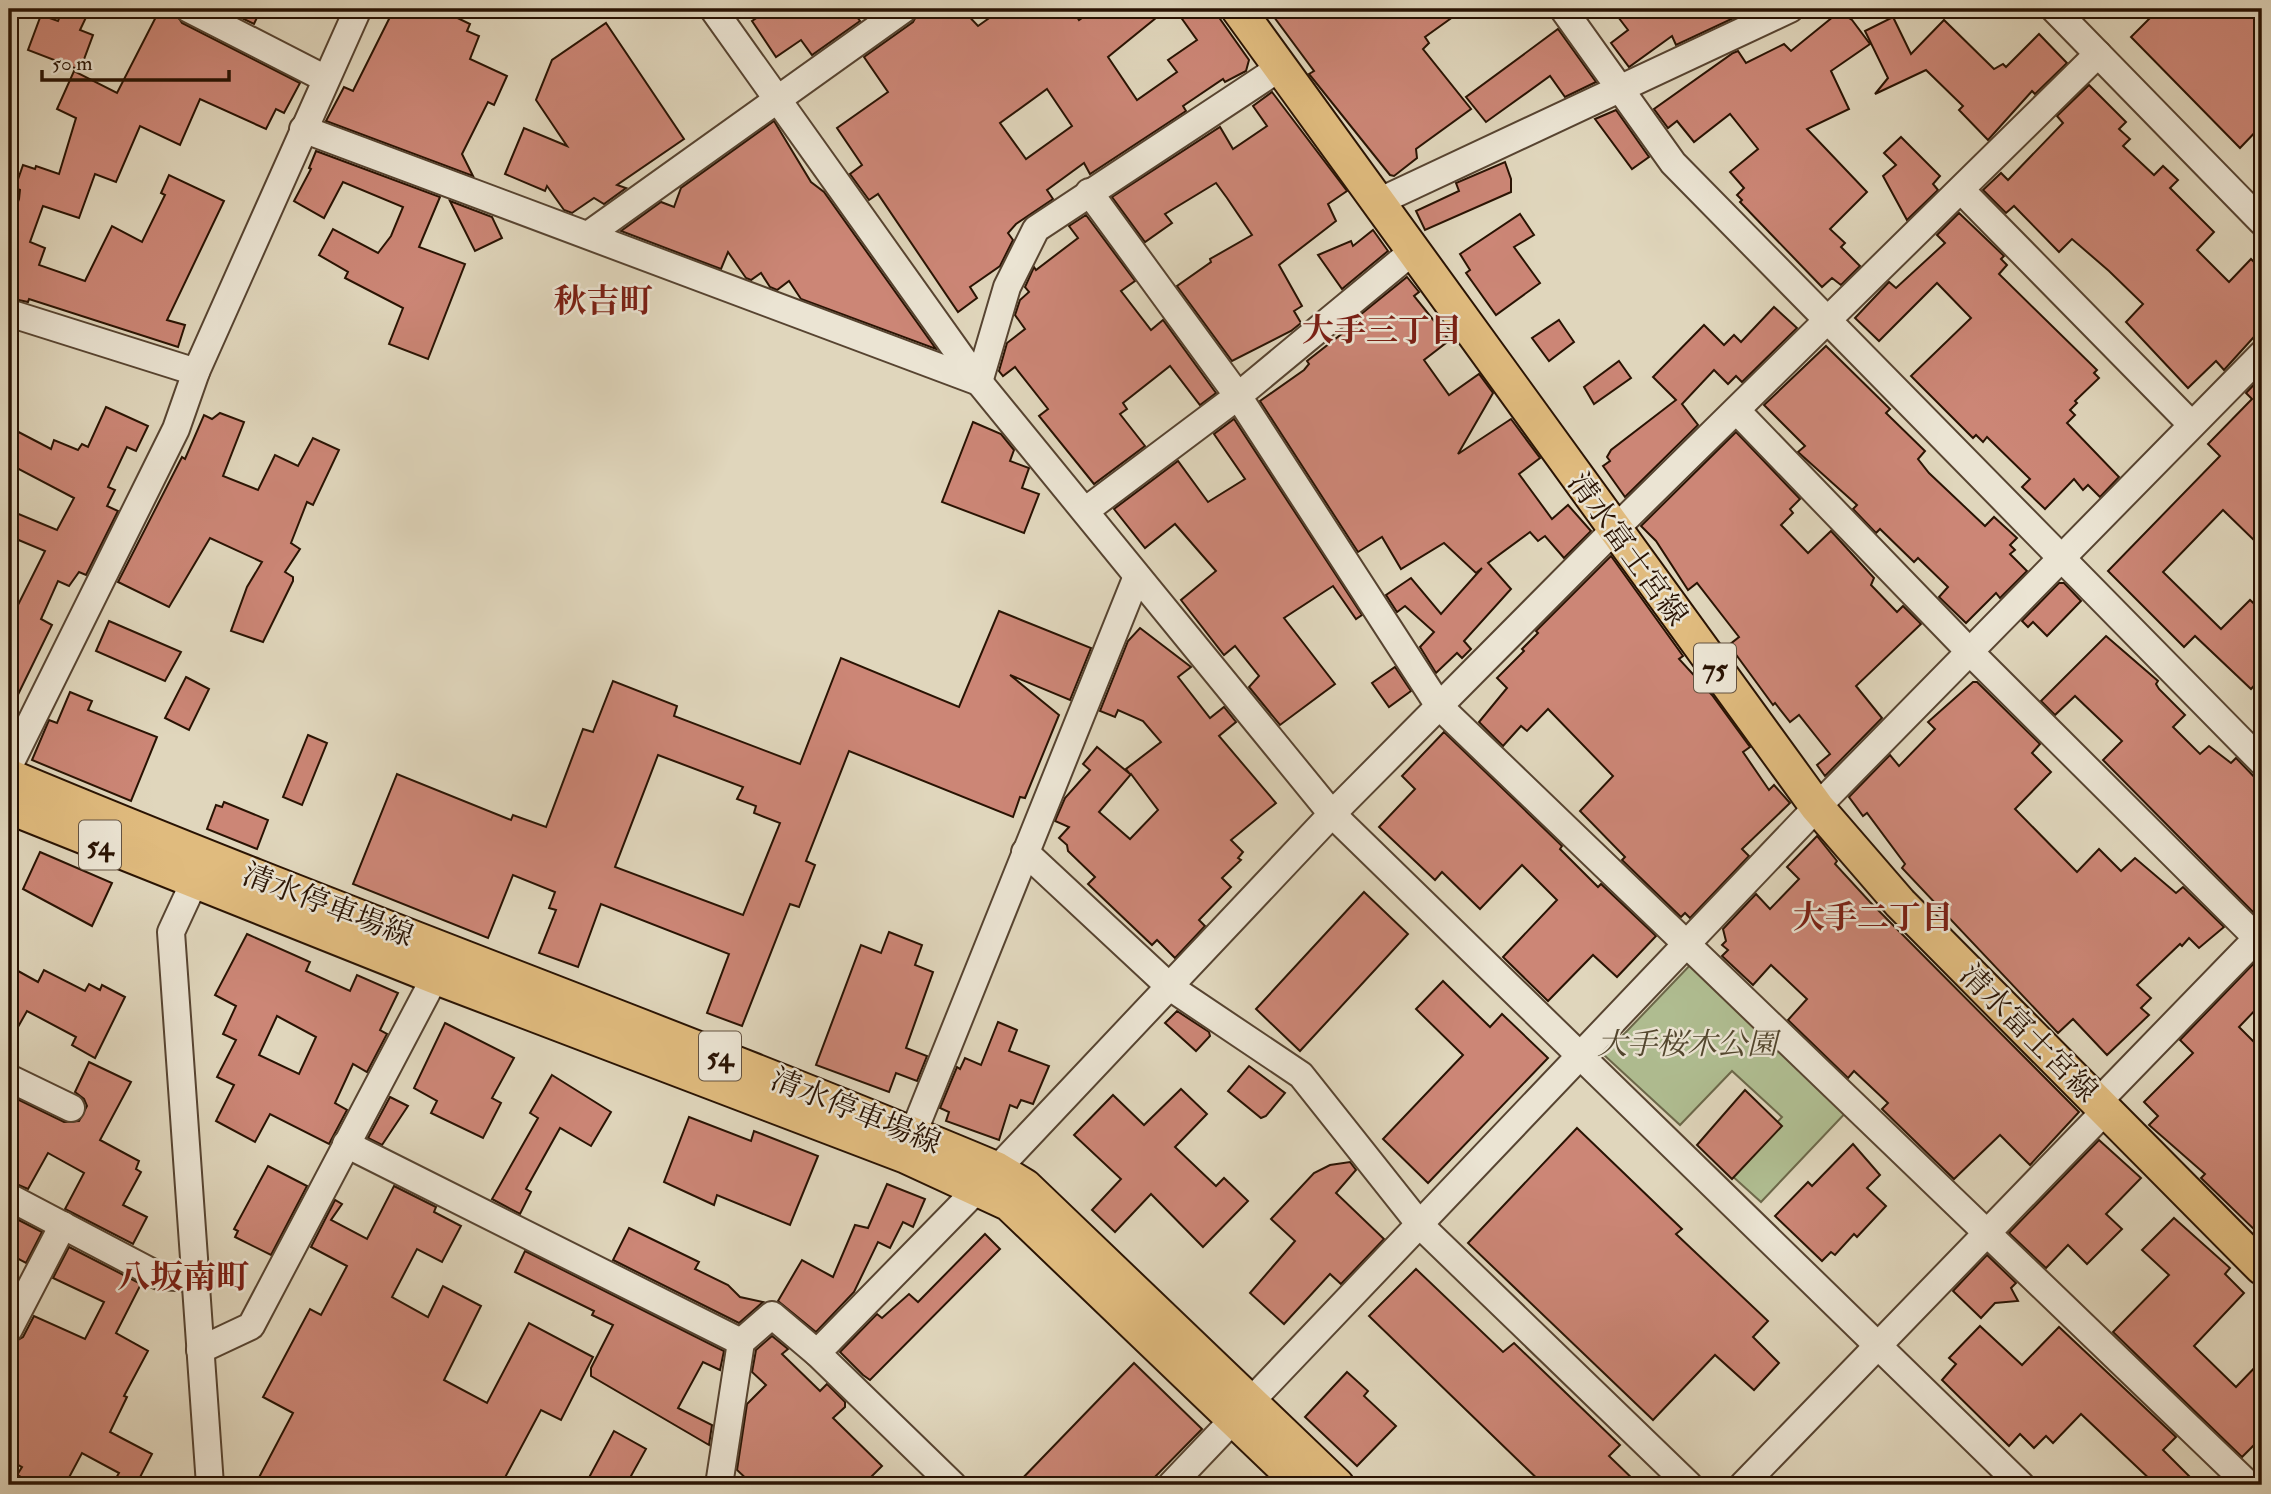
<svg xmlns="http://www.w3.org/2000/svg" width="2271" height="1494" font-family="'IM FELL Double Pica','Noto Serif JP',serif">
	<rect width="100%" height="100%" fill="#e0d6bc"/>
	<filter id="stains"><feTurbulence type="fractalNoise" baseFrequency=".00286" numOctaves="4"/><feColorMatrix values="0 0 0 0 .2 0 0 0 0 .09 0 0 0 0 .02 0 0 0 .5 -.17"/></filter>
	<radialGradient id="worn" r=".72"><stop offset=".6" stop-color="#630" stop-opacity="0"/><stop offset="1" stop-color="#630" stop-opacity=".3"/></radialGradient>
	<!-- green -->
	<polygon fill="#b0be92" stroke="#6c684a" stroke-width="2" points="1695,960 1852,1106 1761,1202 1730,1174 1782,1117 1732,1071 1680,1125 1604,1055"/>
	<!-- building -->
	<g fill="#cc8676" stroke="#291303" stroke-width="2" fill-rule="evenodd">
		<polygon points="63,9 90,9 80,30 93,35 80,70 28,50 41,15 58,21"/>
		<polygon points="160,9 173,9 182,23 300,83 284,113 276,109 266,129 200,99 180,145 140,126 116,182 95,174 79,218 43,206 30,242 45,248 39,265 85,281 112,226 142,242 165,195 161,193 169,175 224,201 167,320 185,325 178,347 29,299 28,302 9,298 9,226 19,199 20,190 15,188 23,165 35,169 36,166 59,174 76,118 57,109 74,71 117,93"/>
		<polygon points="223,9 261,9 254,24"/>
		<polygon points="394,9 439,9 470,24 467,31 479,36 470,59 507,76 494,105 488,102 462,154 473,176 326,121 344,87 353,91"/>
		<polygon points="770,9 851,9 860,21 812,55 801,40 776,57 752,21"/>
		<path d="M920 9H962L978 26 1002 9H1072L1079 20 1095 9H1167L1108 57 1137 100 1177 72 1168 60 1197 40 1175 9H1213L1249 60 1246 71 1225 82 1223 79 1183 106 1186 111 1090 174 1084 163 1047 190 1053 199 1016 224 1008 233 1013 240 1000 266 970 287 977 298 958 312 878 194 869 200 850 174 862 165 837 128 888 92 864 57 913 22ZM1047 89 1072 126 1026 159 1000 123Z"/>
		<polygon points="1268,9 1464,9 1425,37 1429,43 1423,49 1471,109 1416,149 1417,158 1394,176 1390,175 1309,74 1314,71"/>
		<polygon points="1612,9 1753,9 1676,45 1672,36 1629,67 1611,43 1628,30"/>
		<polygon points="2159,9 2262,9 2262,125 2240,148 2131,37"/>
		<polygon points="1839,12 1852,20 1870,44 1831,71 1849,109 1807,129 1867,192 1830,229 1845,243 1841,247 1860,266 1841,285 1832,278 1822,287 1740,202 1742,200 1737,195 1744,188 1730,172 1758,149 1730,114 1694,142 1677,121 1668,128 1654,109 1733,53 1738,51 1746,63 1784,44 1791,51"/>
		<polygon points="1893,17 1911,54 1944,20 1994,69 2003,64 2006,67 2039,34 2067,63 2035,94 2032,91 1988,140 1959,110 1963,106 1926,70 1875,94 1888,78 1865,31"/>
		<polygon points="606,23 684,139 617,185 626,188 604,204 594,198 572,213 564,210 547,186 545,191 505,174 524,128 567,146 536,100 552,60"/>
		<polygon points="1558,29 1596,82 1565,97 1550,76 1486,122 1466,97"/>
		<polygon points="2089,85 2126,122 2119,129 2130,139 2123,146 2154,175 2163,166 2178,180 2170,188 2214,232 2197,250 2229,282 2251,259 2262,270 2262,328 2224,370 2216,361 2188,388 2126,322 2143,304 2109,271 2072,239 2059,252 2014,206 2006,213 1983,190 2001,173 2008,180 2063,123 2057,116"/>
		<polygon points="1272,92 1347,191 1328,204 1336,221 1279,265 1302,306 1294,311 1301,323 1291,331 1232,361 1177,286 1211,262 1210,259 1252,235 1227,198 1216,183 1165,214 1172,223 1145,242 1112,197 1220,127 1233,149 1267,126 1253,106"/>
		<polygon points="1616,110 1649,157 1632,169 1595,119"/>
		<polygon points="774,121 811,182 824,192 936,349 801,299 789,281 777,290 770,287 761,273 751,280 746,278 728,252 721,269 621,231 661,202 674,207 681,188"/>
		<polygon points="1901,137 1940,176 1933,184 1938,190 1907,220 1883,176 1896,165 1884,153"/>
		<polygon points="316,151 440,197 419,247 465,264 428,359 389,344 403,308 345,278 348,272 319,255 333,229 378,253 391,236 403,207 343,182 324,218 294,201 311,169 309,168"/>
		<polygon points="1505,162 1511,179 1511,192 1425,230 1416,211 1459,191 1456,183"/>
		<polygon points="450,201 492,217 502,238 475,251"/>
		<polygon points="1959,213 2004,256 2001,259 2007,265 1999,274 2097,370 2094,373 2099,378 2075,401 2077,403 2070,410 2075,415 2067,423 2119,477 2100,497 2088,485 2083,490 2074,479 2045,509 2022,487 2030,479 1987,437 1983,442 1976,435 1973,438 1911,376 1971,318 1937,283 1879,341 1855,318 1889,282 1896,288 1945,243 1937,235"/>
		<polygon points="1520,214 1534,235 1514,247 1540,283 1496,315 1466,273 1470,270 1460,254"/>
		<polygon points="1086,215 1135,281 1121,291 1151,330 1163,320 1216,393 1200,405 1170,366 1123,403 1127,409 1120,414 1145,446 1094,484 1039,416 1048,409 1015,367 1003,376 999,371 1007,343 1025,329 1015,315 1020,300 1029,292 1025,287 1034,267 1036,270 1078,238 1069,226"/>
		<polygon points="1373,230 1388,251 1342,289 1318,255 1351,241 1353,246"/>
		<polygon points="1407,277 1419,292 1414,296 1447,337 1444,340 1446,343 1424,360 1449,395 1479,374 1493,393 1458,454 1511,419 1540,458 1519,474 1552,519 1568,505 1591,531 1564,558 1545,536 1538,541 1530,532 1488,563 1511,589 1464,641 1471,649 1462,658 1457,653 1436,673 1420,647 1434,632 1405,606 1397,612 1386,595 1411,578 1441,614 1482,568 1476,573 1444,543 1401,569 1382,537 1358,552 1260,401 1304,370 1309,364 1307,361 1362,318 1360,315"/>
		<polygon points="1774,307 1797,328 1742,382 1736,376 1728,384 1714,370 1682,404 1698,425 1625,497 1603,466 1610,461 1607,457 1611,450 1676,400 1653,377 1704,325 1724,345 1734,335 1741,342"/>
		<polygon points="1559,320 1574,342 1549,361 1532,338"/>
		<polygon points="1826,346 1890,409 1886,413 1925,451 1918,459 1929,473 1985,526 1994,517 2017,538 2010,545 2015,550 2010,554 2027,571 2000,598 1996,593 1966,623 1939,597 1948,587 1918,558 1914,562 1880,529 1876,533 1853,509 1857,505 1798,452 1805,446 1764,405"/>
		<polygon points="1619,361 1631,378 1594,404 1584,387"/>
		<polygon points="2262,376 2262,548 2223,510 2163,572 2221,629 2250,600 2262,611 2262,677 2251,689 2195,636 2184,647 2108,571 2220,456 2208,444 2252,399 2246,393"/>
		<polygon points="106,407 148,426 136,451 127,447 108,487 115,490 107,506 118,511 86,575 79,572 69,586 58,581 41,619 52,625 9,713 9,603 17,607 45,551 9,536 9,510 57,530 74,498 9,464 9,427 51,449 54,440 78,450 82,444 88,447"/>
		<polygon points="220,413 244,422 223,476 258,490 275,455 298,466 313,438 339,450 313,505 307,502 291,543 300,549 285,572 293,577 293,581 263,642 231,631 247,587 262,562 210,538 169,607 118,582 182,457 185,459 204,415 212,419"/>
		<polygon points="1234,419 1362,615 1356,619 1333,586 1284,618 1335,684 1280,725 1249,687 1259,676 1235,646 1224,655 1181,600 1216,571 1175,524 1145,548 1114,509 1178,461 1208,502 1245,479 1214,434"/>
		<polygon points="973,422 1001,434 1014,450 1010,461 1029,468 1022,488 1039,494 1024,533 942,502"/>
		<polygon points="1736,432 1800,499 1790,509 1793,513 1781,525 1808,553 1831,531 1874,578 1871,585 1897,612 1903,606 1921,624 1856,686 1882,718 1825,776 1817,765 1830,754 1799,715 1790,722 1775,703 1773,705 1729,645 1739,637 1697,583 1688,590 1656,541 1641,526"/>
		<polygon points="1611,556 1683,656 1679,659 1712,695 1750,747 1743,752 1769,790 1774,785 1790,803 1742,849 1749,856 1690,918 1685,913 1681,917 1622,860 1625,857 1580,811 1613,776 1548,709 1527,731 1521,726 1503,746 1479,722 1507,688 1497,678 1524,651 1522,649 1538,633 1536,631"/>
		<polygon points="2059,583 2064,583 2081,601 2047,636 2033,622 2028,627 2022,621"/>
		<path d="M999 611 1091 648 1070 700 1010 675 1059 715 1025 798 1020 797 1013 817 849 751 806 861 815 865 799 907 790 904 742 1026 707 1013 729 954 601 904 578 967 539 953 556 910 549 908 555 892 513 875 488 938 353 884 397 774 511 820 513 815 546 827 583 729 593 732 613 681 677 706 674 716 800 764 841 658 959 707ZM658 755 743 787 737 799 756 806 754 813 780 823 743 915 615 867Z"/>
		<polygon points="109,621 181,652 165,681 96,651"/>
		<path d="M1140 628 1191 667 1178 677 1210 718 1224 707 1236 722 1219 736 1276 803 1231 840 1243 852 1238 858 1241 860 1222 878 1231 887 1199 920 1205 926 1175 958 1157 940 1152 945 1088 884 1095 877 1068 851 1067 845 1059 838 1069 827 1055 821 1065 798 1090 770 1083 764 1097 747 1130 774 1126 769 1161 742 1143 721 1118 710 1115 717 1100 711 1128 641ZM1131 774 1158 810 1130 839 1099 812Z"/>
		<polygon points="2106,636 2158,681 2156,684 2159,689 2185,715 2173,727 2200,754 2209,746 2231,763 2236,758 2262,785 2262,904 2254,913 2103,760 2122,741 2075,696 2055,715 2041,701"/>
		<polygon points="1395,667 1411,691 1389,707 1372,683"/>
		<polygon points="186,677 209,689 189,730 165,718"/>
		<polygon points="1973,682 1977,682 2040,744 2032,753 2051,772 2015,809 2077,872 2099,849 2121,871 2135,858 2176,893 2183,887 2224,927 2199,948 2189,938 2182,946 2180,944 2137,985 2151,998 2141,1008 2149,1015 2107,1055 2073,1019 2058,1033 1902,868 1905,864 1867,813 1863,816 1849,797 1890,755 1899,766 1935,729 1928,722"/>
		<polygon points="70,692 92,701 88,710 157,737 131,801 32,760 49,720 57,723"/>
		<polygon points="1444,732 1562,846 1560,849 1598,887 1601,884 1656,936 1617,977 1593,955 1548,1001 1503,957 1557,900 1522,865 1480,909 1442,872 1435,880 1379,827 1415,789 1402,776"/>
		<polygon points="308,735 327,743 302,805 283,797"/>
		<polygon points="224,802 268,820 257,849 207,829 216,805 222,807"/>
		<polygon points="1817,836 1837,861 1835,864 1870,902 2079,1112 2030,1165 2000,1135 1954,1179 1882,1109 1888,1103 1854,1071 1848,1078 1788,1020 1807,999 1771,965 1753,985 1722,956 1728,950 1722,945 1726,941 1723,929 1756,894 1770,909 1799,879 1787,867"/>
		<polygon points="40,852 112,883 92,926 23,889"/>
		<polygon points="1364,892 1408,934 1300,1051 1256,1009"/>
		<polygon points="889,932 922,945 915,965 933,972 906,1048 927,1056 917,1081 896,1073 889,1092 816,1065 861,945 881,953"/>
		<path d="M247 934 310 962 306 971 350 991 357 975 398 993 380 1030 387 1034 367 1072 353 1064 335 1103 347 1110 329 1144 270 1114 255 1142 216 1121 234 1085 217 1077 236 1040 223 1034 236 1006 215 995ZM277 1016 316 1037 299 1074 259 1055Z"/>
		<polygon points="2259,958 2262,958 2262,1003 2239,1027 2262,1050 2262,1237 2201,1178 2205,1174 2149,1125 2158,1116 2144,1102 2193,1053 2180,1040"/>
		<polygon points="9,966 38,982 44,970 85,991 89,984 100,990 102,985 125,997 95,1058 72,1045 76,1037 27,1011 9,1043"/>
		<polygon points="1443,981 1490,1027 1502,1014 1548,1058 1428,1183 1383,1139 1463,1055 1416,1009"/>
		<polygon points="1177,1011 1209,1032 1210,1036 1196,1051 1165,1023"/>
		<polygon points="998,1022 1017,1030 1009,1051 1049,1066 1033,1104 1021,1100 1017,1108 1010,1105 999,1140 946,1121 949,1112 940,1108 957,1067 960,1069 965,1058 981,1065"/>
		<polygon points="445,1023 514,1058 492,1098 501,1103 483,1138 431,1113 437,1101 414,1088"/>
		<polygon points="89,1062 131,1082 100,1140 139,1161 136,1169 141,1172 123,1205 147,1217 133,1244 65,1209 84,1173 48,1153 28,1189 9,1181 9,1095 64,1122 79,1121 87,1106 84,1099 75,1092"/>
		<polygon points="1249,1066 1285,1093 1266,1116 1261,1118 1228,1091"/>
		<polygon points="552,1075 611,1112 591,1146 560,1128 526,1189 531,1192 520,1214 492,1199 538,1118 530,1113"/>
		<polygon points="1181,1089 1207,1114 1175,1147 1216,1186 1224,1178 1248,1201 1203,1247 1151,1194 1115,1232 1092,1210 1121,1179 1074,1135 1113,1095 1144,1125"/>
		<polygon points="1745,1090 1782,1126 1732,1179 1697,1145"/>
		<polygon points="390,1097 408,1106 382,1145 368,1138"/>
		<polygon points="689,1117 751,1141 754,1131 818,1156 790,1225 717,1195 714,1205 664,1182"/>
		<polygon points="1577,1128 1682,1229 1676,1234 1768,1321 1753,1337 1779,1363 1754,1390 1715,1355 1653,1420 1468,1243"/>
		<polygon points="2099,1140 2141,1178 2106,1214 2122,1229 2087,1264 2068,1245 2046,1268 2009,1233"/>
		<polygon points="1853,1144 1880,1175 1867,1188 1886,1206 1857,1237 1854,1234 1835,1255 1831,1252 1822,1261 1775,1216 1808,1182 1812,1186"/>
		<polygon points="1350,1162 1356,1170 1336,1193 1384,1239 1341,1284 1330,1274 1284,1324 1250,1293 1295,1241 1271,1219 1314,1173 1330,1165"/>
		<polygon points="268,1166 307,1186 271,1255 235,1237 238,1231 234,1229"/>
		<polygon points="887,1184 925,1199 913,1227 903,1222 890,1248 878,1242 854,1292 816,1332 778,1301 802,1260 833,1277 855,1225 868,1228"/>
		<polygon points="394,1186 436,1207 434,1212 461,1226 442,1262 417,1249 392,1297 428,1317 443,1286 481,1306 444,1380 487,1403 529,1323 593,1357 561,1420 541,1410 501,1485 255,1485 293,1413 263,1397 310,1309 321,1315 347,1266 311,1247 335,1200 342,1204 331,1220 367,1239"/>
		<polygon points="9,1215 42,1232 26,1263 9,1254"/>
		<polygon points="2174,1218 2230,1268 2225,1274 2244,1293 2194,1346 2236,1387 2262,1360 2262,1437 2242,1457 2113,1332 2169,1275 2142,1250"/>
		<polygon points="629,1228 699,1262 695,1269 728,1285 740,1297 763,1302 739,1323 613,1260"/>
		<polygon points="985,1234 1000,1249 870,1380 863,1375 840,1352 877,1314 882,1318 909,1294 918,1302"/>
		<polygon points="69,1247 141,1284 116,1333 148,1351 124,1396 127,1397 110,1432 152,1454 136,1485 112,1485 119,1473 82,1453 65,1485 36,1485 17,1475 22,1467 9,1460 9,1345 23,1337 34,1316 85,1339 104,1302 53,1278"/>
		<polygon points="525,1251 724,1351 720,1370 703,1362 678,1408 712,1425 709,1445 591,1376 591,1368 613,1325 592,1315 594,1311 515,1272"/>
		<polygon points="1987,1255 2016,1283 2011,1288 2018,1301 1995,1303 1981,1318 1953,1291"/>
		<polygon points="1416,1269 1503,1352 1514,1343 1566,1393 1620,1445 1609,1456 1639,1485 1544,1485 1524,1466 1369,1316"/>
		<polygon points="1980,1326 2022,1365 2059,1327 2176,1437 2163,1450 2198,1485 2156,1485 2081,1414 2053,1443 2046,1436 2034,1448 2020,1434 2009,1446 1942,1380 1956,1364 1949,1358"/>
		<polygon points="772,1336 788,1349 782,1354 820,1391 827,1384 845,1402 845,1407 833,1418 882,1466 863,1485 753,1485 737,1470 747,1404 766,1385 752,1372 756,1350"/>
		<polygon points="1134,1363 1202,1429 1147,1485 1016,1485"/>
		<polygon points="1347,1372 1368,1391 1364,1396 1396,1426 1357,1466 1305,1417"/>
		<polygon points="614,1431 646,1449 626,1485 585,1485"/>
	</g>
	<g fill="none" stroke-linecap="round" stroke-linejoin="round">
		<!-- minor casing -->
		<g stroke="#574431" stroke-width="30">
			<g id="minor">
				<polyline points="189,9 326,79"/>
				<polyline points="713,9 979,382 1332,814 2021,1485"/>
				<polyline points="1563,9 1673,163 2262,762"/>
				<polyline points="2054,9 2262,222"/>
				<polyline points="303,129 979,382 1007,287 1036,229 1281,67"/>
				<polyline points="1961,190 2191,424"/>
				<polyline points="1089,192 1238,396 1439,706 2249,1485"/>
				<polyline points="1378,202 1790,9"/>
				<polyline points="588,235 904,9"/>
				<polyline points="9,313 196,372"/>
				<polyline points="1737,411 1969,651 2262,943"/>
				<polyline points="1085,511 1238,396 1413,251"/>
				<polyline points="9,766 176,429 196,372 358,9"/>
				<polyline points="1025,852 1170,987 1301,1075 1421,1226 1689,1485"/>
				<polyline points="202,865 171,932 210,1485"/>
				<polyline points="9,1078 71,1108"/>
				<polyline points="2098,1102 2262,933"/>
				<polyline points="346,1144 741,1342"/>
				<polyline points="906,1151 1137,576"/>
				<polyline points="9,1197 159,1276 194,1278"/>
				<polyline points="9,1329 63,1225"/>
				<polyline points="200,1350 251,1326 435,977"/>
				<polyline points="719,1485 741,1342 772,1315 817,1353"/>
				<polyline points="953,1485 817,1353 997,1169 1332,814 1614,530 2098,54"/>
				<polyline points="1171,1485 1817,807 2262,354"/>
				<polyline points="1743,1485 2106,1110"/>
			</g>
		</g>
		<!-- major casing -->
		<g stroke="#291303" stroke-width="37">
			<g id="major">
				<polyline points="1238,9 1817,807 1900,903 2262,1268"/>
				<path d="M9 776C336 913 670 1032 997 1169L1025 1186 1337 1485"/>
				<polyline points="9,807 435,977 905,1156 1009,1204 1302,1485"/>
			</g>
		</g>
		<!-- minor -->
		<use href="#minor" stroke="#ebe4d3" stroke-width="26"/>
		<!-- major -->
		<use href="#major" stroke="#e0bb7e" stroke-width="33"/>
	</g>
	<g text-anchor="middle" stroke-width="5" stroke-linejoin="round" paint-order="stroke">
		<!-- shield labels -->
		<g fill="#ebe4d3" stroke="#635241" stroke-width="2">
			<rect x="1694" y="643.5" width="42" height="49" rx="5"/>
			<rect x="79" y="820.5" width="42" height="49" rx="5"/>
			<rect x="699" y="1031.5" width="42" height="49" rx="5"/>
		</g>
		<g font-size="28" font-weight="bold" fill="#291303">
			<text x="1715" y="678">75</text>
			<text x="100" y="855">54</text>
			<text x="720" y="1066">54</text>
		</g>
		<!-- street labels -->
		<g font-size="30" fill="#291303" stroke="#ebe4d3">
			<text transform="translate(1628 549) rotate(54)" y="10">清水富士宮線</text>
			<text transform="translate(328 905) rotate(21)" y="10">清水停車場線</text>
			<text transform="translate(2029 1033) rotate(45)" y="10">清水富士宮線</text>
			<text transform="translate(856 1111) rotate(22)" y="10">清水停車場線</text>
		</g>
		<!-- park labels -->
		<g font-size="30" font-style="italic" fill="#52462e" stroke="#ebe4d3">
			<text x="1687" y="1054">大手桜木公園</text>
		</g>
		<!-- neighbourhood labels -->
		<g font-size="32" font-weight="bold" fill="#7a1f14" stroke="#ebe4d3">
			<text x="1382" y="341">大手三丁目</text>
			<text x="1873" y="928">大手二丁目</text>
		</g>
		<!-- quarter labels -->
		<g font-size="33" font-weight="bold" fill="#7a1f14" stroke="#ebe4d3">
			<text x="603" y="312">秋吉町</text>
			<text x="183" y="1288">八坂南町</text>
		</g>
	</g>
	<!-- margin -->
	<rect width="2271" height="1494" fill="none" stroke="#e0d6bc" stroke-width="35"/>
	<rect x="10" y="10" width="2250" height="1473" fill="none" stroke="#291303" stroke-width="3.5"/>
	<rect x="18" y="18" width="2236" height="1459" fill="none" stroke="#291303" stroke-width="2"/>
	<!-- scale -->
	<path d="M42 70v10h187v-10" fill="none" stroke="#291303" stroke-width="3.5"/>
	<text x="52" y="70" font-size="21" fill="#291303" stroke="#ebe4d3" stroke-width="5" paint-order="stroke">50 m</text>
	<rect width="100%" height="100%" filter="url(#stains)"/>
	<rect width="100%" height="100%" fill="url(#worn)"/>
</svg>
